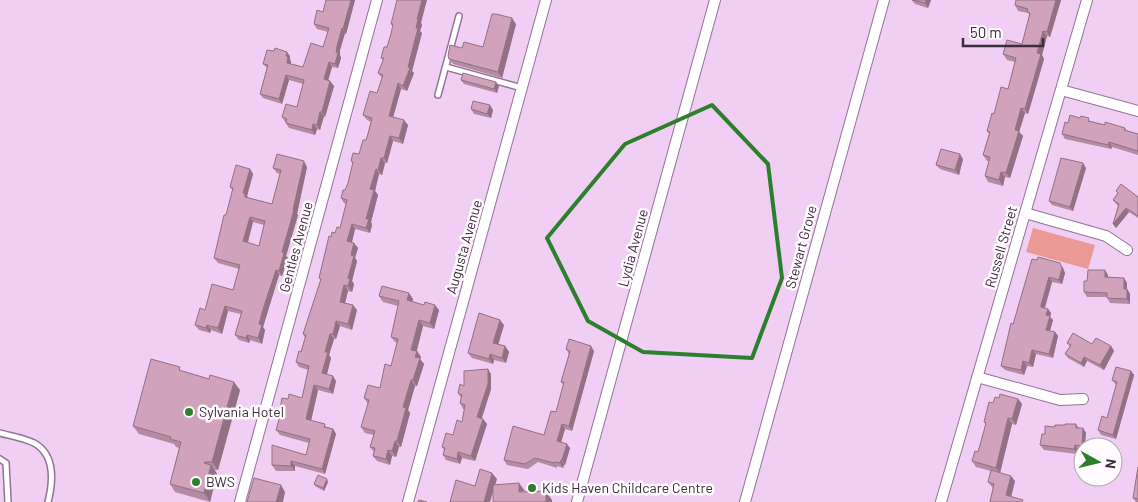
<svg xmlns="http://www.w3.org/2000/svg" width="1138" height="502" font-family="Barlow,sans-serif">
	<rect width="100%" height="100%" fill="#f1cef4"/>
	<!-- green -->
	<polygon fill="#ea9994" points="1033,228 1095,245 1088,269 1026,252"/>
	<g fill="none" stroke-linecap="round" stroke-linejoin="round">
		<!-- service casing -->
		<g stroke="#937396" stroke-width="8">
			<g id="service">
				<polyline points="446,67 522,88"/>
				<polyline points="438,95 459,16"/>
				<path d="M0 433C11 436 24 438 34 443 56 455 53 482 48 502"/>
				<polyline points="0,459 6,463 8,502"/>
			</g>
		</g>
		<!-- minor casing -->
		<g stroke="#937396" stroke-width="12">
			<g id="minor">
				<polyline points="1061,90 1138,111"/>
				<polyline points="1025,213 1106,236 1127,250"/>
				<polyline points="977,377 1060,400 1083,399"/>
				<polyline points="240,502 377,0"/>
				<polyline points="408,502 546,0"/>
				<polyline points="577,502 715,0"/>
				<polyline points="745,502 884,0"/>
				<polyline points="941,502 1087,0"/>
			</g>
		</g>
		<!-- service -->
		<use href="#service" stroke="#fff" stroke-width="5"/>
		<!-- minor -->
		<use href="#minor" stroke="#fff" stroke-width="10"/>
	</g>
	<!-- wall -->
	<g fill="#b38ba2" fill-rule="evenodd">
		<polygon points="326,0 355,0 346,34 345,33 340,50 340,55 341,58 338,68 332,67 328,81 334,86 325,117 324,116 320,130 317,129 315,135 289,128 282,117 297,107 303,84 289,80 282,104 263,98 260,94 267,68 263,64 290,56 290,59 291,62 291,64 303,67 323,47 328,32 317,29 314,24 323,12"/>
		<polygon points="912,0 931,0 928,8 915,4"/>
		<polygon points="1061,0 1050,37 1047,36 1042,55 1044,59 1028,114 1025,113 1019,132 1023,136 1010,178 1005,177 1003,186 988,182 985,176 989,161 987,161 983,155 989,134 987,131 994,114 1008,89 1015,62 1007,60 1003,54 1022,44 1030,15 1028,13 1018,11 1015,5"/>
		<polygon points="421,23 422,25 420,31 422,33 412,71 414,73 407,91 401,89 393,117 408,125 403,144 393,141 387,163 385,163 382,175 379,174 375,191 378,195 371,222 372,225 370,233 355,229 352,242 358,248 355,258 357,261 352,281 354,284 352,292 348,291 345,303 357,310 352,330 340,326 336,339 334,339 329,355 331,358 327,374 336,381 333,394 318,390 311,421 333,429 336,434 325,474 295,466 295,471 276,471 272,465 306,455 309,443 280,435 276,430 282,411 280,408 288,399 302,398 308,370 299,367 296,362 301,352 305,338 303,334 321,281 319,278 331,237 340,228 346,204 344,203 341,198 345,190 348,183 353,164 351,161 359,154 366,140 371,122 367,120 363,115 377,93 382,78 378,73 383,60 381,58 387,47 393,26 391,24"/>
		<polygon points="516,24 502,78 453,64 449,59 462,48 483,47"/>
		<polygon points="461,80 496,82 499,86 497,93 464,84"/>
		<polygon points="471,109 493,110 491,118 474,114"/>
		<polygon points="1080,118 1105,125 1125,128 1127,131 1138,134 1138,155 1112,147 1111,149 1065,139 1062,134 1068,123"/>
		<polygon points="963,159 959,175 940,169 936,165"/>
		<path d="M307 167 297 214 298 215 286 256 288 258 282 276 279 275 263 327 265 330 262 344 250 340 249 343 239 340 235 335 241 314 228 311 222 334 211 330 210 333 199 330 195 325 205 310 233 290 239 269 218 263 214 258 233 191 230 187 250 169 253 174 247 196 248 198 272 204 280 174 277 173 273 168ZM253 222 264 225 259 246 248 243Z"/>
		<polygon points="1086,168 1073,211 1052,205 1049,201"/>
		<polygon points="1116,191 1138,197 1138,196 1138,218 1129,212 1116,228 1113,224 1118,206 1113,200 1118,193"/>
		<polygon points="1037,260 1063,267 1065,273 1062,284 1052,282 1045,308 1048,309 1051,313 1050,317 1053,320 1050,331 1055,332 1058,336 1053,358 1036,354 1033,367 1027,366 1024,375 1005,370 1001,366 1013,324"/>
		<polygon points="1108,275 1108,277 1127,283 1127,289 1130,294 1130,304 1110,303 1107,297 1087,297 1084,292 1087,281"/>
		<polygon points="379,296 413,299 412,302 439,310 434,329 423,326 417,351 421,357 420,359 424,364 417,386 415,386 408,410 410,413 401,447 399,447 396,457 392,456 390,465 377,461 373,456 374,452 370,447 374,435 365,433 361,427 368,404 364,398 380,388 391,366 397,343 395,342 391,337 398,306 383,302"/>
		<polygon points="504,325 498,344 505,346 509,352 506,363 494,360 493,364 472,358 468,353"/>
		<polygon points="1067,343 1092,344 1111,346 1114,351 1104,370 1087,361 1084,367 1068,358 1065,354 1070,346"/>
		<polygon points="566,349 594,351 572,431 565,429 561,442 570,448 565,465 564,465 563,468 557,466 557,468 538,462 528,469 507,465 504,460 544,435 556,412 564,385 561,382 569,354"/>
		<polygon points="183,371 240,390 218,470 215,470 217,474 210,502 175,492 170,484 179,448 176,447 174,444 139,434 133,426"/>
		<polygon points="1131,371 1134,375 1116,439 1101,435 1098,430 1107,418 1116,385 1112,380"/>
		<polygon points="491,374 491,389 482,418 487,424 475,461 462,458 460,464 446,460 443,455 444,450 442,447 453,435 462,422 465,409 463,409 460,403 461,398 458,393 464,386"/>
		<polygon points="999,398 1018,399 1022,404 1016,425 1012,424 1000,473 1015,481 1011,497 990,502 993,488 992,487 988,482 991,471 976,467 972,461 978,452 980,445 986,425 984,422"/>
		<polygon points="1076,424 1079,428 1083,428 1086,433 1083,450 1078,450 1077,454 1044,450 1040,445 1055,427"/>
		<polygon points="1138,467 1138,502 1136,502 1133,498"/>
		<polygon points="328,482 324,491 315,486 314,484"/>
	</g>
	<!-- shaded-wall -->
	<g fill="#927184">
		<polygon points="351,0 355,0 346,34 343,29"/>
		<polygon points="422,0 427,0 421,23 422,25 420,31 422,33 412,71 414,73 407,91 403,86 408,67 417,19"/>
		<polygon points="926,0 931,0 928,8 925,3"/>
		<polygon points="1056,0 1061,0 1050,37 1047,32"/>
		<polygon points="512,18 516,24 502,78 498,72"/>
		<polygon points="342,28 345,33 340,50 340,55 341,58 338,68 335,64 336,52"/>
		<polygon points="1043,31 1047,36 1042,55 1044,59 1028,114 1025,109 1037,53"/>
		<polygon points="287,52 290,56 290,59 291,62 290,68 287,63 286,56"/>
		<polygon points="329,62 332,67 327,84 324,79"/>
		<polygon points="286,75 289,80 282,104 279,99"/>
		<polygon points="330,81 334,86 325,117 322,112"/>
		<polygon points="496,82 499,86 497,93 494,89"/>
		<polygon points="398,83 401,89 392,121 389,116"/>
		<polygon points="490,105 493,110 491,118 487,114"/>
		<polygon points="1021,108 1025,113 1019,132 1023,136 1010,178 1006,173 1015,130"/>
		<polygon points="320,112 324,116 320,130 317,125"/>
		<polygon points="404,120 408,125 403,144 399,138"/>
		<polygon points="313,124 317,129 315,135 312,130"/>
		<polygon points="390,136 393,141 387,163 384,158"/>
		<polygon points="1109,142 1112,147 1111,149 1108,145"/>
		<polygon points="960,154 963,159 959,175 955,170"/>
		<polygon points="381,158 385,163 382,175 378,170"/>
		<polygon points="304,161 307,167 297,214 298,215 286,256 288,258 282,276 279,271 282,252"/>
		<polygon points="1083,163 1086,168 1073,211 1070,207"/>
		<polygon points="250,169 253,174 247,196 249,199 248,202 243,193"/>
		<polygon points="376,169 379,174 375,191 378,195 371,222 372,225 370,233 366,228 366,219 370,189"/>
		<polygon points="1001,172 1005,177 1003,186 999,180"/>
		<polygon points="1126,208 1129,212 1116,228 1113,224"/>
		<polygon points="250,217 253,222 246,247 243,241"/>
		<polygon points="352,224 355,229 351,246 347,241"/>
		<polygon points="354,243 358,248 355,258 357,261 352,281 354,284 352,292 348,286 348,278 351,255"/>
		<polygon points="1060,263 1065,273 1062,284 1059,280"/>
		<polygon points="276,270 279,275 263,327 265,330 262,344 258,338 259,324"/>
		<polygon points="1105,270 1108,275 1108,282 1105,277"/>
		<polygon points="1049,277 1052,282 1044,310 1041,307 1041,305"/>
		<polygon points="1124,278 1127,283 1127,294 1124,289"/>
		<polygon points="344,285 348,291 344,307 340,302"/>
		<polygon points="1127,289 1130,294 1130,304 1127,299"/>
		<polygon points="409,293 413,299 411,306 407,300"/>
		<polygon points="353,305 357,310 352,330 348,324"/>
		<polygon points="435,305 439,310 434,329 430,323"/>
		<polygon points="225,306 228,311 222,334 218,328"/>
		<polygon points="1048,309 1051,313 1050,317 1053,320 1049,334 1046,330 1046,315"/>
		<polygon points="419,320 423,326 415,356 411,350"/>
		<polygon points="500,320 504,325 497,349 493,343"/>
		<polygon points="336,321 340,326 336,339 333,334"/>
		<polygon points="207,325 211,330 210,333 206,328"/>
		<polygon points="1055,332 1058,336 1053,358 1049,354"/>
		<polygon points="330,334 334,339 329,355 331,358 326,378 322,373 325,352"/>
		<polygon points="247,335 250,340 249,343 246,338"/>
		<polygon points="505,346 509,352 506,363 502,358"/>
		<polygon points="591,346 594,351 572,431 569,426"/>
		<polygon points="1111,346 1114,351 1104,370 1100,365"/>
		<polygon points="1032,350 1036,354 1033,367 1029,363"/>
		<polygon points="417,351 421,357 420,359 424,364 417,386 413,380 415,357"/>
		<polygon points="490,354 494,360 493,364 489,359"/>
		<polygon points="1084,357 1087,361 1084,367 1081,363"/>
		<polygon points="1023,361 1027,366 1024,375 1021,370"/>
		<polygon points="488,369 491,374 491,389 480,423 477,417"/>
		<polygon points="1131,371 1134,375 1116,439 1113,435"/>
		<polygon points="333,376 336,381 333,394 329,389"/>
		<polygon points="411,380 415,386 408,410 410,413 401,447 397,441 403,407"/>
		<polygon points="234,382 240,390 218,470 212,462"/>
		<polygon points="314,385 318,390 310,425 306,419"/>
		<polygon points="1018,399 1022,404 1016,425 1012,419"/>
		<polygon points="1008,418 1012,424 1000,473 996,468"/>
		<polygon points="483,419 487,424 475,461 471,456"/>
		<polygon points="562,424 565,429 560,446 557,441"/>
		<polygon points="1083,428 1086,433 1085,447 1083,447 1083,448 1082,446"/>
		<polygon points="333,429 336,434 325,474 322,469"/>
		<polygon points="395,441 399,447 396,457 392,451"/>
		<polygon points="567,444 570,448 565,465 562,460"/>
		<polygon points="1075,445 1078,450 1077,454 1074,449"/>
		<polygon points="388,450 392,456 390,465 386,459"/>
		<polygon points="458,452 462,458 460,464 457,459"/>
		<polygon points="561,460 564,465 563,468 560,463"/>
		<polygon points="291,461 295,466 295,471 291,466"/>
		<polygon points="205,462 210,470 211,465 217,474 210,502 204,493"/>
		<polygon points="492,473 497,479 490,502 484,502"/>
		<polygon points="1011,476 1015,481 1010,501 1006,495"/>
		<polygon points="327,479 328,482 324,491 323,488"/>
		<polygon points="519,483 525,491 519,492"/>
		<polygon points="281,485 285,492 283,502 276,502"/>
		<polygon points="546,491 552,500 552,502 546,502"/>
	</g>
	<!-- building -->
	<g fill="#d0a2bc" stroke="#927184" fill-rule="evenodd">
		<polygon points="326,0 351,0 343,29 342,28 337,46 336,52 338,53 335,64 329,62 324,79 330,81 322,112 320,112 317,125 313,124 312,130 286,123 287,119 282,117 286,104 297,107 304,80 286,75 279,99 260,94 268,65 263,64 267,50 274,51 275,48 287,52 286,56 288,57 287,63 303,67 311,43 323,47 329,28 314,24 317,10 323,12"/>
		<polygon points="397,0 422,0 417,19 418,19 416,28 418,28 408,67 410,68 403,86 398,83 389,116 404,120 399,138 390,136 384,158 381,158 378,170 376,169 370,189 374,190 366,219 369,219 366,228 352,224 347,241 354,243 351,255 354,256 348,278 350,279 348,286 344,285 340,302 353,305 348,324 336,321 333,334 330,334 325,352 328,352 322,373 333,376 329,389 314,385 306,419 325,424 324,427 333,429 322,469 291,461 291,466 272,465 272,445 306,455 310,439 276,430 282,409 280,408 282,398 288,399 289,394 302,398 309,366 296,362 299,351 301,352 306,335 303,334 321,279 319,278 329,236 331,237 332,232 335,233 337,227 340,228 347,200 341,198 343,190 345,190 348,183 353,162 351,161 353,153 359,154 363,140 366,140 368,134 372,118 363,115 370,91 377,93 383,75 378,73 384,58 381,58 384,47 387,47 391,34 393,24 391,24"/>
		<polygon points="912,0 926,0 925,3"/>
		<polygon points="1016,0 1056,0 1047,32 1043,31 1037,53 1041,54 1025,109 1021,108 1015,130 1019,131 1006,173 1001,172 999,180 985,176 990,157 983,155 990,132 987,131 992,113 994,114 1001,87 1008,89 1016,58 1003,54 1007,40 1022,44 1030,13 1027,12 1028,9 1015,5"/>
		<polygon points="492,14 496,14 512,18 498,72 449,59 448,56 450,45 462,48 464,42 483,47"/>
		<polygon points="463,73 496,82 494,89 461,80"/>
		<polygon points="473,101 490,105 487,114 471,109"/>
		<polygon points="1070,115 1080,118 1081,116 1089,118 1088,121 1105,125 1105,122 1125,128 1124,130 1138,134 1138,151 1109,142 1108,145 1062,134 1065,122 1068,123"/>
		<polygon points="941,149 960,154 955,170 936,165"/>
		<path d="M277 154 304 161 293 210H294L282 252 284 253 279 271 276 270 263 309 259 324 262 325 258 338 247 335 246 338 235 335 242 311 225 306 218 328 207 325 206 328 195 325 200 308 205 310 212 284 233 290 240 265 214 258 224 215H226L233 188 230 187 236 165 250 169 243 193 245 194V197L272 204 281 170 273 168ZM250 217 265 221 259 246 243 241Z"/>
		<polygon points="1061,158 1083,163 1070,207 1049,201"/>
		<polygon points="1121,184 1138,197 1138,196 1138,216 1126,208 1113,224 1119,204 1113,200 1118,193 1116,191"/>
		<polygon points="1038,257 1060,263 1062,268 1059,280 1049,277 1041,305 1041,307 1048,309 1046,315 1050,316 1046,330 1055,332 1049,354 1032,350 1029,363 1023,361 1021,370 1001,366 1011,323 1013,324 1014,321 1032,259 1037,260"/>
		<polygon points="1088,270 1105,270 1105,277 1124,278 1124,289 1127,289 1127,299 1107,298 1107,293 1084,292 1084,281 1087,281"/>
		<polygon points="382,286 409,293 407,300 424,305 425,302 435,305 430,323 419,320 411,350 417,351 415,357 420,358 413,380 411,380 403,407 406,408 397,441 395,441 392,451 388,450 386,459 373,456 375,448 370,447 375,431 361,427 369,400 364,398 368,385 380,388 385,364 391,366 398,339 391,337 399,301 379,296"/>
		<polygon points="479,313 500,320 493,343 505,346 502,358 490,354 489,359 468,353"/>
		<polygon points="1073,333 1092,344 1096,338 1111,346 1100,365 1084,357 1081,363 1065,354 1071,345 1067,343"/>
		<polygon points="569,339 591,346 569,426 562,424 557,441 567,444 562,460 561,460 560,463 554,462 554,463 535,458 525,464 504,460 513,426 544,435 551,411 556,412 564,382 561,382 570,351 566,349"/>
		<polygon points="151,359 180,367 179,370 209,379 210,375 234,382 212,462 205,462 204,463 211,465 204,493 170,484 181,442 170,439 171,437 133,426"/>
		<polygon points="1116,367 1131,371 1113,435 1098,430 1102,416 1107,418 1117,382 1112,380"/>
		<polygon points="488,369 488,384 477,417 483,419 471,456 458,452 457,459 443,455 445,448 442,447 446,433 453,435 457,420 462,422 465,405 460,403 462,395 458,393 460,384 464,386 464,371"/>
		<polygon points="1000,394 1018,399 1012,419 1008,418 996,468 972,461 975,451 978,452 980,445 986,423 984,422 989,402 993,403 995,397 999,398"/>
		<polygon points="1065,424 1076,424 1076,428 1083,428 1082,446 1075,445 1074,449 1040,445 1042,434 1045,434 1045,426 1055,427 1055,425 1065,425"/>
		<polygon points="1138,467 1138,499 1133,498"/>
		<polygon points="480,469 492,473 484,502 450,502 456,480 475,486"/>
		<polygon points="991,470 1011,476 1006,495 1023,500 1022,502 990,502 994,484 988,482"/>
		<polygon points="318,475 327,479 323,488 314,484"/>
		<polygon points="254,478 281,485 276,502 247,502"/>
		<polygon points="519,483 519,492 546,491 546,502 493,502 493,485"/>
		<polygon points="419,500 427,502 418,502"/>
	</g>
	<!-- marked area -->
	<path fill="none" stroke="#2c802c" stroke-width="4" stroke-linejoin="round" d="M712 105 768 164 782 278 752 358 643 352 588 321 547 238 625 144Z"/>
	<!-- markers -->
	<g fill="#2c802c" stroke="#fffbff" stroke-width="2">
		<circle cx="189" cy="412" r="5"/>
		<circle cx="196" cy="482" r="5"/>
		<circle cx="532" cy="488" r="5"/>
	</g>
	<g text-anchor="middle" stroke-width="5" stroke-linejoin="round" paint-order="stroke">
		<!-- street labels -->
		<g font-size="14" fill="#3b2d3c" stroke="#fffbff">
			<text transform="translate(296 247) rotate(-75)" y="5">Gentles Avenue</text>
			<text transform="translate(464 247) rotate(-74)" y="5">Augusta Avenue</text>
			<text transform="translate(801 247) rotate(-75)" y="5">Stewart Grove</text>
			<text transform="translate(1001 247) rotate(-74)" y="5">Russell Street</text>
			<text transform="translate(633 248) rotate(-75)" y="5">Lydia Avenue</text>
		</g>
		<!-- poi labels -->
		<g font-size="14" fill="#3b2d3c" stroke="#fffbff" text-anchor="start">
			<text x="199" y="417">Sylvania Hotel</text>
			<text x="206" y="487">BWS</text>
			<text x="542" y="493">Kids Haven Childcare Centre</text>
		</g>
	</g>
	<!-- north arrow -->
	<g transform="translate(1098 462) rotate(98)"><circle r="24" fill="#fffbff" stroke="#b1a9b1"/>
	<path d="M0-4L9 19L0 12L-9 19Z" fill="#2c802c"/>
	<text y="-8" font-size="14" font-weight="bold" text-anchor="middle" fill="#3b2d3c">N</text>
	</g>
	<!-- scale -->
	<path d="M963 38v8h80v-8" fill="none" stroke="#3b2d3c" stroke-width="2.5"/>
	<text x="970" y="38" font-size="15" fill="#3b2d3c" stroke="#fffbff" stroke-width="4" paint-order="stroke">50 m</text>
</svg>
